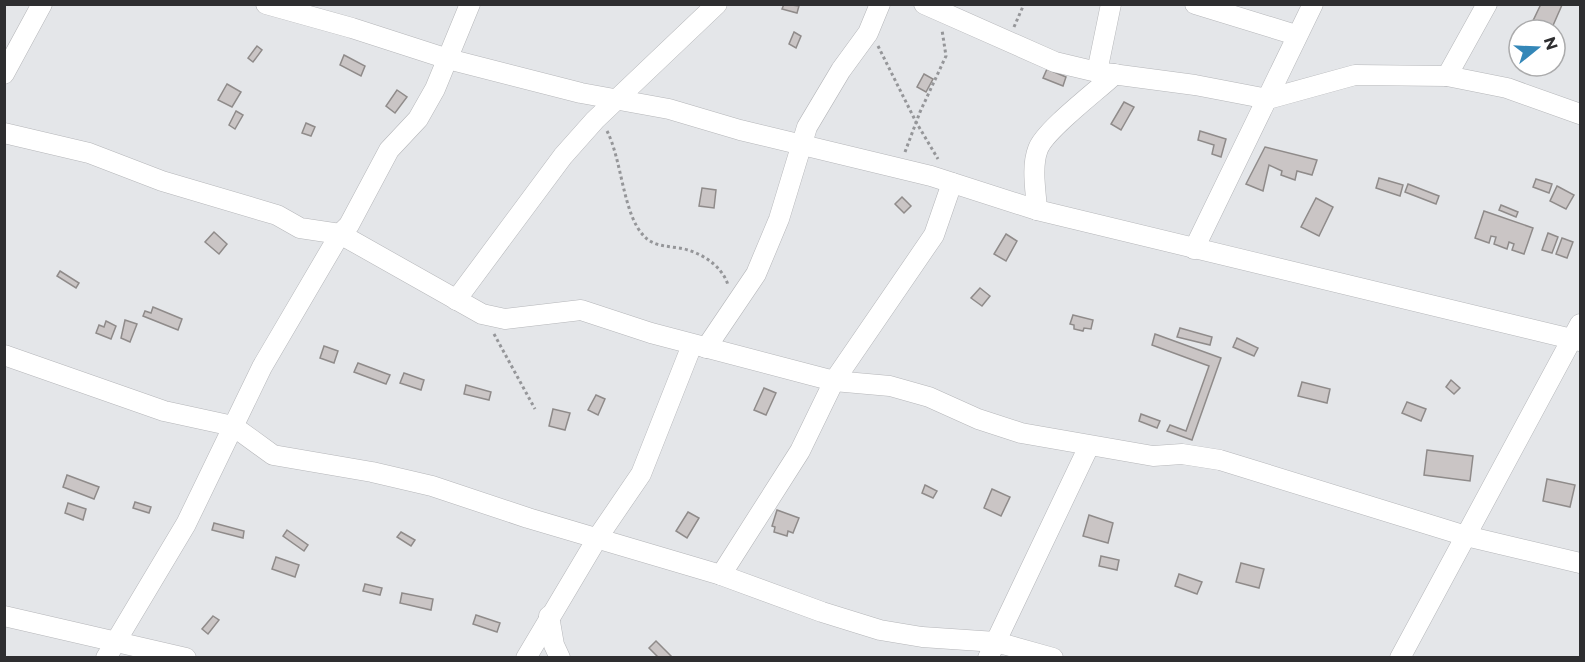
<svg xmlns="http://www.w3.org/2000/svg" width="1585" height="662" font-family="Montserrat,sans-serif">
	<rect width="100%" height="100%" fill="#e4e6e9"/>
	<!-- building -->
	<g fill="#cac5c5" stroke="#8f8b8a" stroke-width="1.5">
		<polygon points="784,4 799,6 797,13 782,9"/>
		<polygon points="1541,4 1562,5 1551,30 1542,30 1531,25"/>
		<polygon points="794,32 801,36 796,48 789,44"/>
		<polygon points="257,46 262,50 253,62 248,58"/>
		<polygon points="344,55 365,66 361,76 340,65"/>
		<polygon points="1047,69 1066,77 1063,86 1043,78"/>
		<polygon points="924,74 933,79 926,92 917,87"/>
		<polygon points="227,84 241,92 232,107 218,100"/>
		<polygon points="397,90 407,97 395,113 386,106"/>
		<polygon points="1124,102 1134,107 1121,130 1111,124"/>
		<polygon points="236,111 243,115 235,129 229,125"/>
		<polygon points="306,123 315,127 311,136 302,133"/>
		<polygon points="1200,131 1226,139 1221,157 1212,154 1214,145 1198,140"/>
		<polygon points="1265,147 1317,160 1312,175 1297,171 1295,180 1281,175 1282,171 1269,165 1263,191 1246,184"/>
		<polygon points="1379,178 1403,185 1400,196 1376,188"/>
		<polygon points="1536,179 1552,184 1549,193 1533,187"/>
		<polygon points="1408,184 1439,196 1436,204 1405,192"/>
		<polygon points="1557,186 1574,195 1566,209 1550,201"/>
		<polygon points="702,188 716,190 714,208 699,206"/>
		<polygon points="902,197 911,206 904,213 895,204"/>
		<polygon points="1316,198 1333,207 1319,236 1301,227"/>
		<polygon points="1501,205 1518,212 1516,217 1499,210"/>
		<polygon points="1484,211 1533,228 1524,254 1512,250 1514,244 1509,242 1507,249 1494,244 1496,237 1491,236 1489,243 1475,238"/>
		<polygon points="214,232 227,244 219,254 205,242"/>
		<polygon points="1548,233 1558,237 1552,253 1542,250"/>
		<polygon points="1006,234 1017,241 1006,261 994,254"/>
		<polygon points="1562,238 1573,242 1567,258 1556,254"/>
		<polygon points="60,271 79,283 76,288 57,276"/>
		<polygon points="980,288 990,296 982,306 971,298"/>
		<polygon points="153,307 182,319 178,330 143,316 145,311 151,313"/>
		<polygon points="1073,315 1093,320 1091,329 1084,328 1083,331 1074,329 1074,325 1070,324"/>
		<polygon points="125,320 137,324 130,342 121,338"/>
		<polygon points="106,321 116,326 111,339 96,333 99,325 104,327"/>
		<polygon points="1180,328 1212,337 1210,345 1177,337"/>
		<polygon points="1155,334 1221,358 1192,440 1167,431 1170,425 1186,431 1209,366 1152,345"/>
		<polygon points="1237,338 1258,348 1254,356 1233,347"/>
		<polygon points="324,346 338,351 334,363 320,358"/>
		<polygon points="358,363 390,375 386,384 354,372"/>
		<polygon points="404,373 424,380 421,390 400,383"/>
		<polygon points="1451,380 1460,388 1454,394 1446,387"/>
		<polygon points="1302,382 1330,389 1327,403 1298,396"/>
		<polygon points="466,385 491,392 489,400 464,394"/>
		<polygon points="764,388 776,393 766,415 754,410"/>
		<polygon points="596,395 605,399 598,415 588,410"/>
		<polygon points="1407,402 1426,409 1421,421 1402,413"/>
		<polygon points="553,409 570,413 565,430 549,426"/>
		<polygon points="1141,414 1160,421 1157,428 1139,421"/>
		<polygon points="1427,450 1473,456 1470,481 1424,475"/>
		<polygon points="67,475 99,487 94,499 63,487"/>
		<polygon points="1547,479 1575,485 1570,507 1543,501"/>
		<polygon points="925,485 937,491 933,498 922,493"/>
		<polygon points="992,489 1010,497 1001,516 984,508"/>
		<polygon points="135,502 151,507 149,513 133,508"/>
		<polygon points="68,503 86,509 83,520 65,513"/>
		<polygon points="777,510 799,518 793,533 788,531 787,536 774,532 775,527 772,526"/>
		<polygon points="688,512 699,518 687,538 676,531"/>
		<polygon points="1089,515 1113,523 1108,543 1083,536"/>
		<polygon points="214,523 244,531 243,538 212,530"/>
		<polygon points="287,530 308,545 304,551 283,536"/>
		<polygon points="401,532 415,540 411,546 397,537"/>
		<polygon points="1101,556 1119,560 1117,570 1099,566"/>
		<polygon points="276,557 299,565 295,577 272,569"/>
		<polygon points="1241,563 1264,569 1259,588 1236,582"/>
		<polygon points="1179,574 1202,582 1197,594 1175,586"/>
		<polygon points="365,584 382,588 380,595 363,591"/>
		<polygon points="402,593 433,599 431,610 400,603"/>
		<polygon points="476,615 500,623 497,632 473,624"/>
		<polygon points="213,616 219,620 208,634 202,629"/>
		<polygon points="656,641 673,658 659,658 649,648"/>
	</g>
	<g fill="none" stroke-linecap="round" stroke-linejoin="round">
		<!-- minor casing -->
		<g stroke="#b5b6b9" stroke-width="21">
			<g id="minor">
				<polyline points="266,4 352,28 448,59 581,93 669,109 740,130 931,176 1037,210 1580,341"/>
				<polyline points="924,4 1055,62 1097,72 1195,85 1268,99 1355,75 1447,76 1507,88 1580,114"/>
				<polyline points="1195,4 1296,35"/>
				<polyline points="1097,72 1111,4"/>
				<polyline points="4,74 42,4"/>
				<polyline points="1447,76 1487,4"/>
				<polyline points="4,133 89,153 162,181 277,215 300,228 340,234 482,314 505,319 581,310 651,333 811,375 834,381 890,386 929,397 978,419 1021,433 1153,456 1182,454 1220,460 1466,536 1580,563"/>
				<path d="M1037 210C1036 192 1031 167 1038 149 1045 130 1097 91 1115 74"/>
				<polyline points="1194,249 1313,4"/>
				<polyline points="456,300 563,156 595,120 717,4"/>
				<polyline points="706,348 756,274 779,219 807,127 841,70 868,33 880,4"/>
				<polyline points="4,355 164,411 233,426 273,455 372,472 432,486 528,518 721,575 822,612 880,630 922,637 996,642 1053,658"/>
				<polyline points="721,575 800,451 834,381 934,235 952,183"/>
				<polyline points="4,616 186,658"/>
				<polyline points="549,616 554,645 560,658"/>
				<polyline points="106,658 186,524 262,367 340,234 349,225 389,150 418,119 435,89 470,4"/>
				<polyline points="526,658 598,537 641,474 692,345"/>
				<polyline points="988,658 1089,446"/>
				<polyline points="1400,658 1580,324"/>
			</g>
		</g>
		<!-- path -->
		<g stroke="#959699" stroke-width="3" stroke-dasharray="3 3" stroke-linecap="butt">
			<polyline points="1014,27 1024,4"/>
			<polyline points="878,46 916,122 938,159"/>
			<path d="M607 131C622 160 623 215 644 236 653 246 666 246 679 248 699 251 722 265 728 285"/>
			<polyline points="905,152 920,112 946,56 942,30"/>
			<polyline points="494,334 535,409"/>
		</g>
		<!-- minor -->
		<use href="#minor" stroke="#fff" stroke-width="20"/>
	</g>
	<!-- border -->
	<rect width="1585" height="662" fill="none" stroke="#2e2e30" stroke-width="12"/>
	<!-- north arrow -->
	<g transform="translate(1537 48) rotate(72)"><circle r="28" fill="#ffffff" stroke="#ababac" stroke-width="1.5"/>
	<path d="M0-4.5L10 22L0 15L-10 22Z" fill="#3487b8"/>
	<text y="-9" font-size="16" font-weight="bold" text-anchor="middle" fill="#2e2e30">N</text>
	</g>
</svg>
